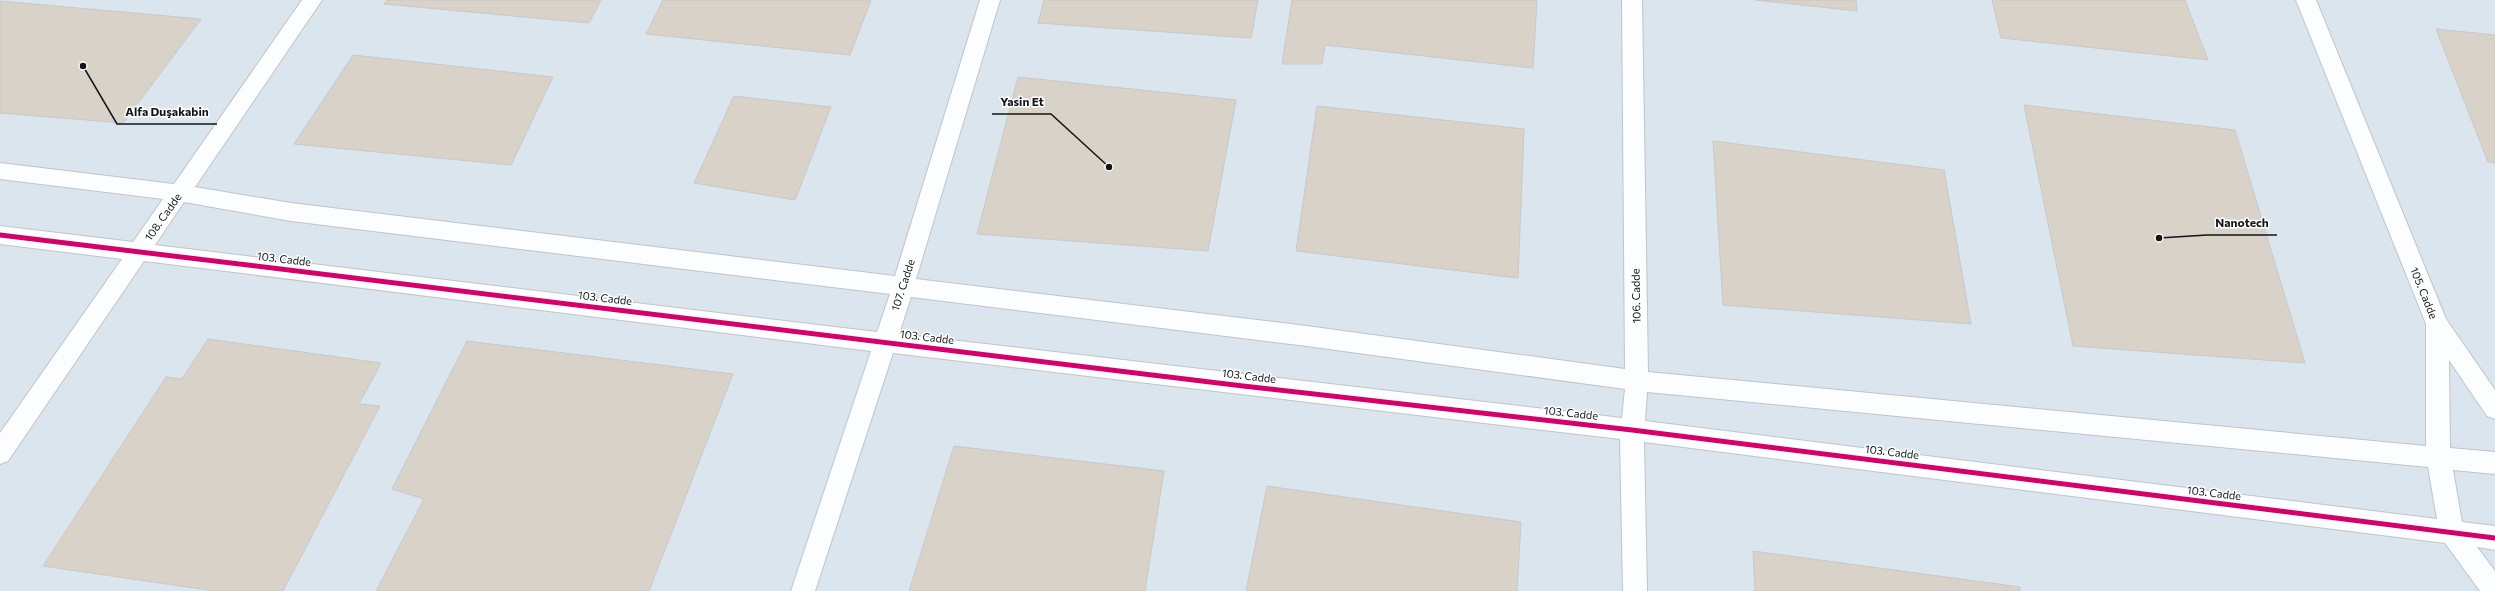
<svg xmlns="http://www.w3.org/2000/svg" width="2495" height="591" font-family="Commissioner,sans-serif">
	<rect width="100%" height="100%" fill="#edf2f7"/>
	<!-- built -->
	<rect fill="#dbe5ee" x="0" y="0" width="2495" height="591"/>
	<!-- building -->
	<g fill="#d9d2c9" stroke="#c8c8c9">
		<polygon points="387,0 601,0 589,23 384,4"/>
		<polygon points="663,0 871,0 850,55 646,34"/>
		<polygon points="1044,0 1258,0 1251,38 1038,23"/>
		<polygon points="1292,0 1537,0 1533,68 1325,45 1322,64 1282,64"/>
		<polygon points="1755,0 1856,0 1857,11"/>
		<polygon points="1992,0 2185,0 2208,60 2001,38"/>
		<polygon points="0,1 201,19 123,123 0,113"/>
		<polygon points="2436,29 2495,35 2495,163 2488,162"/>
		<polygon points="353,55 553,77 511,165 294,144"/>
		<polygon points="1018,77 1236,100 1208,251 977,234"/>
		<polygon points="734,96 831,107 795,200 694,183"/>
		<polygon points="2024,105 2235,130 2305,363 2073,346"/>
		<polygon points="1317,106 1524,129 1518,278 1296,251"/>
		<polygon points="1713,141 1944,170 1971,324 1723,305"/>
		<polygon points="208,339 381,363 359,404 380,406 283,591 215,591 43,566 166,377 182,379"/>
		<polygon points="467,341 733,374 649,591 376,591 424,499 392,489"/>
		<polygon points="954,446 1164,471 1145,591 909,591"/>
		<polygon points="1267,486 1521,522 1517,591 1246,591"/>
		<polygon points="1753,551 2020,587 2020,591 1755,591"/>
	</g>
	<g fill="none" stroke-linecap="round" stroke-linejoin="round">
		<!-- street casing -->
		<g stroke="#c0c4c7" stroke-width="2">
			<path id="street" d="M302 0H322L195 187 291 203 895 276 980 0H1000L916 279 1299 325 1625 369 1622 0H1642L1648 372 2426 446V324L2296 0H2316L2446 319 2495 390V419L2487 416 2449 360 2450 448 2495 452V474L2453 470 2462 522 2495 526V550L2477 547 2495 571V591H2480L2445 543 1644 442 1647 591H1623L1620 439 893 353 815 591H791L871 351 144 261 8 461 0 464V433L122 259 0 244V226L133 242 163 199 0 179V163L174 184ZM184 202 291 221 890 294 877 332 155 245ZM911 297 1299 345 1625 389 1622 418 899 334ZM1647 392 2428 467 2437 519 1645 421Z"/>
		</g>
		<!-- street -->
		<use href="#street" fill="#fcfdfe" fill-rule="evenodd"/>
		<!-- cycleway casing -->
		<g stroke="#fff" stroke-width="8">
			<polyline id="cycleway" points="0,235 1243,386 1632,430 2495,538"/>
		</g>
		<!-- cycleway -->
		<use href="#cycleway" stroke="#d6006c" stroke-width="5"/>
	</g>
	<g text-anchor="middle" stroke-width="3" stroke-linejoin="round" paint-order="stroke">
		<!-- street labels -->
		<g font-size="11" fill="#111517" stroke="#fff">
			<text transform="translate(163 217) rotate(-55)" y="4">108. Cadde</text>
			<text transform="translate(284 259) rotate(7)" y="4">103. Cadde</text>
			<text transform="translate(903 285) rotate(-72)" y="4">107. Cadde</text>
			<text transform="translate(2424 293) rotate(68)" y="4">105. Cadde</text>
			<text transform="translate(1636 296) rotate(-91)" y="4">106. Cadde</text>
			<text transform="translate(605 298) rotate(7)" y="4">103. Cadde</text>
			<text transform="translate(927 337) rotate(7)" y="4">103. Cadde</text>
			<text transform="translate(1249 376) rotate(7)" y="4">103. Cadde</text>
			<text transform="translate(1571 413) rotate(6)" y="4">103. Cadde</text>
			<text transform="translate(1892 452) rotate(7)" y="4">103. Cadde</text>
			<text transform="translate(2214 493) rotate(7)" y="4">103. Cadde</text>
		</g>
	</g>
	<!-- callouts -->
	<path fill="none" stroke="#111517" stroke-width="1.5" d="M1109 167L1051 114H992M83 66L117 124H217M2159 238L2207 235H2277"/>
	<g fill="#111517" stroke="#fff" stroke-width="1.5">
		<circle cx="1109" cy="167" r="4"/>
		<circle cx="83" cy="66" r="4"/>
		<circle cx="2159" cy="238" r="4"/>
	</g>
	<g font-size="12" text-anchor="middle" font-weight="bold" fill="#111517" stroke="#fff" stroke-width="3" stroke-linejoin="round" paint-order="stroke">
		<text x="1022" y="106">Yasin Et</text>
		<text x="167" y="116">Alfa Duşakabin</text>
		<text x="2242" y="227">Nanotech</text>
	</g>
</svg>
